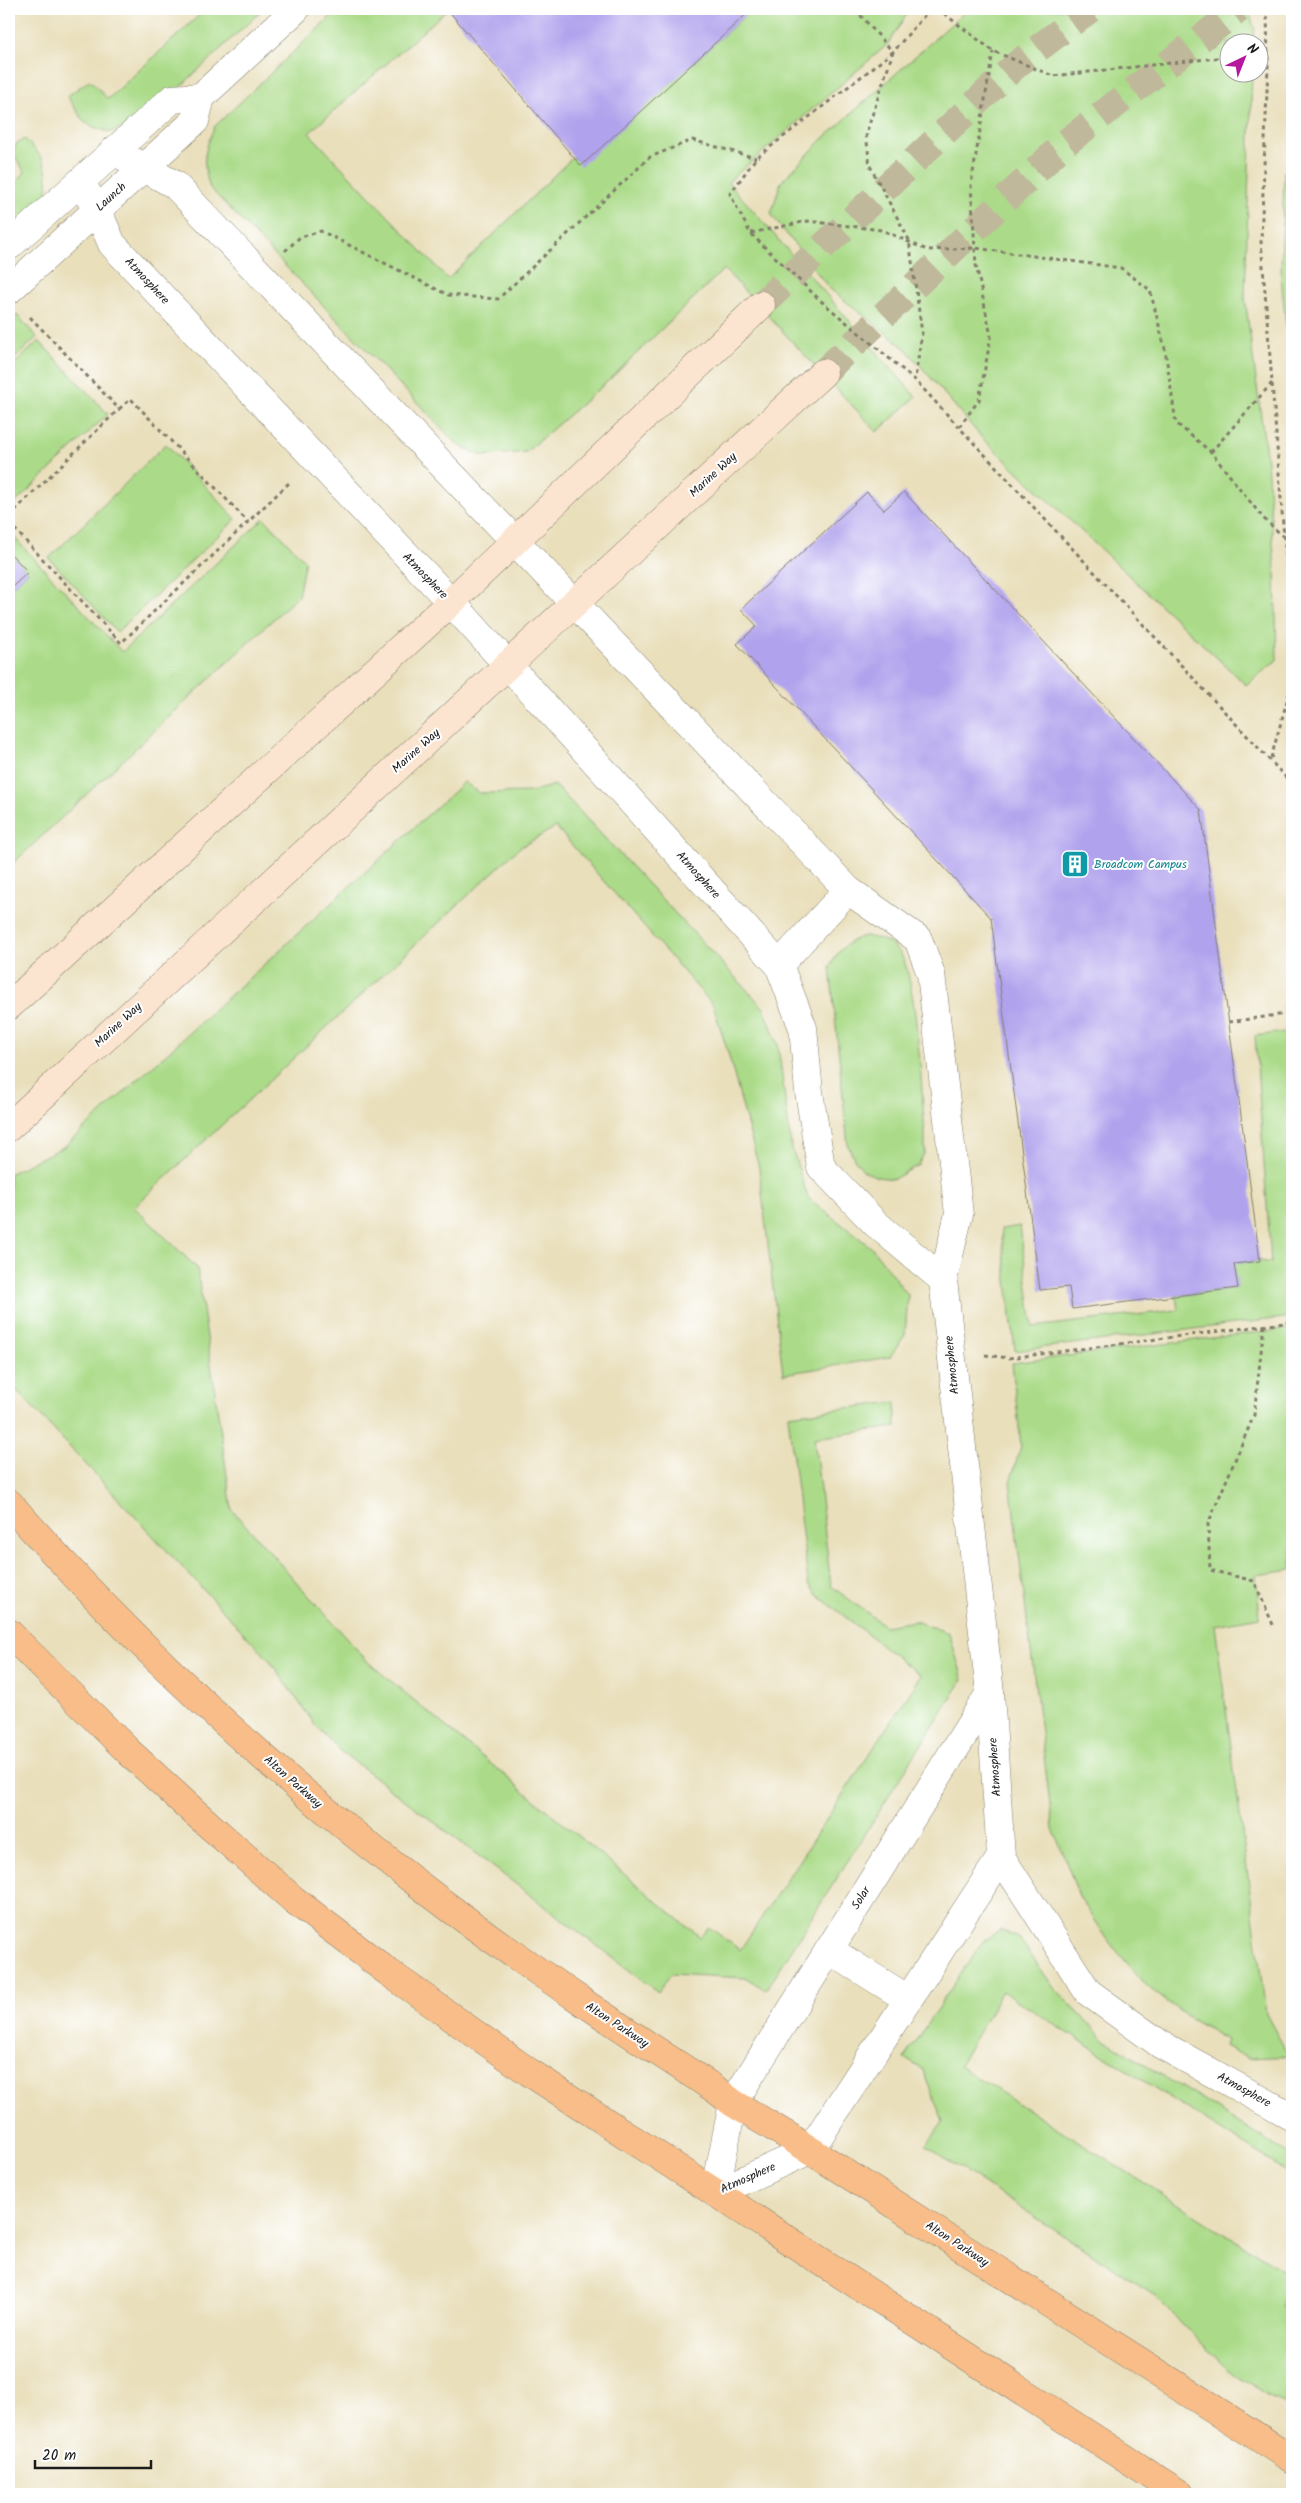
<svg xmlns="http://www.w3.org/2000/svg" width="1301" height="2503" font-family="Kalam,sans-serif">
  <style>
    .green { fill: #abdb89; stroke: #647c52 }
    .building { fill: #b0a2ed }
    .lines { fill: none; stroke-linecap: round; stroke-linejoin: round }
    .secondary-tunnel { stroke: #c0b89b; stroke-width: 28; stroke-dasharray: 28 14; stroke-linecap: butt }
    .minor-casing { stroke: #827e6c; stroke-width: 29 }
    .secondary-casing { stroke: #827e6c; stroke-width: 29 }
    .primary-casing { stroke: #827e6c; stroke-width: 29 }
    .path { stroke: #827e6c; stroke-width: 3; stroke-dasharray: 4 4; stroke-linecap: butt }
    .minor { stroke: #fff; stroke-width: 28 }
    .secondary { stroke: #fce5d0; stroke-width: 28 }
    .primary { stroke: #f8bd89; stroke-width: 28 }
    .labels { text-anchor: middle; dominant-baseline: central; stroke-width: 4; stroke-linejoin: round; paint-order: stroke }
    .street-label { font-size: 12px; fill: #1c1c1c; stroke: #fff }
    .culture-label { font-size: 12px; fill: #0d838f; stroke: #fff; text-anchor: start }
  </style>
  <rect width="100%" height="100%" fill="#fff"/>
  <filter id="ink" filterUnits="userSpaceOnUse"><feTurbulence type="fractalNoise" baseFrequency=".02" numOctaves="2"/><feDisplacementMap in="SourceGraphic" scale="10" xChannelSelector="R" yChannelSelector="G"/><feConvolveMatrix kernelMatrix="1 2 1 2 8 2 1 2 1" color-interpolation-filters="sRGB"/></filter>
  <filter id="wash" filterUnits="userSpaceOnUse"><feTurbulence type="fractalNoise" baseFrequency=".0096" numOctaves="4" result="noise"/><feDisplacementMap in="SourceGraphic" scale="20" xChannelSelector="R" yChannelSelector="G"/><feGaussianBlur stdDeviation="1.12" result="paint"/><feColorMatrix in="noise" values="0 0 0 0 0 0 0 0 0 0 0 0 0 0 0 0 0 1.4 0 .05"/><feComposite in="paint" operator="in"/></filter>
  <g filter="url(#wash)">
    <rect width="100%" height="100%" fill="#e9dfbb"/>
    <g class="green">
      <path d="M 206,9 L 263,9 L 142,123 L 110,132 L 96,128 L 84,122 L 67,96 L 90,80 L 108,99 Z"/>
      <path d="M 339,9 L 448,9 L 309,133 L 448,279 L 573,157 L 581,165 L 752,9 L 910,9 L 888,44 L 728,182 L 916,397 L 877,432 L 724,269 L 607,382 L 526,452 L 483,456 L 458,445 L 210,188 C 201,161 204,151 215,126 Z"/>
      <path d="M 968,9 L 1248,9 L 1255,30 L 1251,42 L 1228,42 L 1228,72 L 1252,73 L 1245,298 L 1267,461 L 1275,570 L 1277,660 L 1246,685 L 983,439 L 907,350 L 829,288 L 771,214 L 781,182 L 822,140 Z"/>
      <path d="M 25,139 C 47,161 48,166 47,197 L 9,241 L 9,191 L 25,172 L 12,152 L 17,143 Z"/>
      <path d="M 1292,170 L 1292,388 L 1281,276 L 1284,171 Z"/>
      <path d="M 17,315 L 37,337 L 9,364 L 9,320 Z"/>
      <path d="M 39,341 L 108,414 L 9,509 L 9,369 Z"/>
      <path d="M 166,444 L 236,519 L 117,632 L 49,558 Z"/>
      <path d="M 264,518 L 305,561 L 298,596 L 9,867 L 9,590 L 28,572 L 9,552 L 9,532 L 122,652 Z"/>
      <path d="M 464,782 L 480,793 L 530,792 L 555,785 L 764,1008 L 778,1045 L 791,1145 L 808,1198 L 872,1248 L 908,1295 L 905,1335 L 890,1357 L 783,1374 L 759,1168 L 729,1056 L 713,1005 L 556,827 L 519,848 L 134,1207 L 197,1268 L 232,1510 L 369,1663 L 700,1937 L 709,1927 L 740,1950 L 921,1676 L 816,1594 L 808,1583 L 788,1415 L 896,1402 L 896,1427 L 814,1438 L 831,1586 L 885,1626 L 915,1621 L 949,1633 L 963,1679 L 766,1990 L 746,1978 L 671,1974 L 658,1992 L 339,1750 L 315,1725 L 270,1661 L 9,1382 L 9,1174 L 65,1146 Z"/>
      <path d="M 863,936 C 878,938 890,940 900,953 C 917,976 922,1099 925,1134 L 925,1152 L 918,1165 L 894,1179 L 877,1177 L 864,1171 L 855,1160 L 848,1146 L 830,967 C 838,950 845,943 863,936 Z"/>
      <path d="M 1292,1031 L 1292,1317 L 1015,1351 L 1001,1229 L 1020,1226 L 1033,1327 L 1178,1310 L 1176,1296 L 1237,1288 L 1234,1264 L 1260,1261 L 1271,1263 L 1255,1036 Z"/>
      <path d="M 1292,1328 L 1292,1570 L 1256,1575 L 1260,1617 L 1215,1625 L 1266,2014 L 1285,2049 L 1292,2056 L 1248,2058 L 1225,2046 L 1227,2040 L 1187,2017 L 1148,1987 L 1110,1943 L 1079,1896 L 1060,1846 L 1053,1829 L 1010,1482 L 1021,1446 L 1012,1363 Z"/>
      <path d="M 1001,1930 L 1019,1938 L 1054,1988 L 1105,2040 L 1292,2156 L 1292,2175 L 1002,1991 L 959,2066 L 1292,2276 L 1281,2307 L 1292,2315 L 1292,2410 L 1228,2370 L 1152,2293 L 926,2146 L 943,2122 L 923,2070 L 904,2058 L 984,1940 Z"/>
    </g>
    <g id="blocks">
      <g class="building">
        <path d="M 447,9 L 752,9 L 581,166 Z"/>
        <path d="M 867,492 L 884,510 L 904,492 L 1201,810 L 1260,1261 L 1234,1264 L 1238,1288 L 1072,1309 L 1069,1287 L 1040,1290 L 991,918 L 737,644 L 757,626 L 741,609 Z"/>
        <path d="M 9,552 L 28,572 L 9,590 Z"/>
      </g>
    </g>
  </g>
  <g filter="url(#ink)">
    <use href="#blocks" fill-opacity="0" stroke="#827e6c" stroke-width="1"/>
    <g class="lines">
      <g class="secondary-tunnel">
        <path d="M 761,305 L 1016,65 L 1090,9"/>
        <path d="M 823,373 L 1064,144 L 1239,9"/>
      </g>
      <g class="minor-casing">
        <g id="minor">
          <path d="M 114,151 L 175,185 L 848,890 L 918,939 L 931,974 L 959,1214 L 943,1280 L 990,1693 L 1001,1857 L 1088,1992 L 1160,2044 L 1292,2117"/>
          <path d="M 80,182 L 97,209 L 112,244 L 451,602 L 779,965 L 803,1028 L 809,1092 L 821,1167 L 875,1223 L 943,1280"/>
          <path d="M 9,246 L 172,99 L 201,97"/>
          <path d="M 9,290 L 195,121 L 201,97 L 296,9"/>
          <path d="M 779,965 L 848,890"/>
          <path d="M 829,1950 L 908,1999"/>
          <path d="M 715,2193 L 733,2103 L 990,1693"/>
          <path d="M 715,2193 L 810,2150 L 1001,1857"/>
        </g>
      </g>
      <g class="secondary-casing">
        <g id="secondary">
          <path d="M 9,1006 L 451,602 L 761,305"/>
          <path d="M 9,1127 L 823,373"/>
        </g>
      </g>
      <g class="primary-casing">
        <g id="primary">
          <path d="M 9,1503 C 141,1653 291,1790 451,1909 C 537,1973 626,2031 715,2089 L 733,2103 L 788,2136 L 1292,2459"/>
          <path d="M 9,1633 L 129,1752 L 192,1810 L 294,1900 L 388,1972 L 529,2072 L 1180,2494"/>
        </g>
      </g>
      <g class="path">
        <path d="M 855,9 L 893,52 L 866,134 L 870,166 L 909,240 L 922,333 L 915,379"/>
        <path d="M 930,9 L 893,52 L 756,158 L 730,194 L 750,233 L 821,301 L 915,380 L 1292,784"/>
        <path d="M 938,9 L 993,51 L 1053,76 L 1216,58 L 1228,60"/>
        <path d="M 1265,9 L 1267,12 L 1268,66 L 1261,241 L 1284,537 L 1292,612"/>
        <path d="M 1258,65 L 1268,66"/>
        <path d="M 751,233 L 808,221 L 882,230 L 927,250 L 975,248 L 1121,268 L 1150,290 L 1165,349 L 1176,423 L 1211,452 L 1263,518 L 1284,537"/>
        <path d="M 285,251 L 300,237 L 321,231 L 448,295 L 498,299 L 650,157 L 692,140 L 756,158"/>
        <path d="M 30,317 L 119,409 L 131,399 L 248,522"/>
        <path d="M 959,427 L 979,400 L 991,336 L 976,265 L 971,185 L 993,51"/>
        <path d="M 1211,452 L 1272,383"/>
        <path d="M 9,516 L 119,409"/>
        <path d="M 9,523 L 121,643 L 290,482"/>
        <path d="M 1271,758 L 1292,683"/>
        <path d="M 1229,1022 L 1292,1013"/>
        <path d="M 1264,1325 L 1254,1415 L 1208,1524 L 1210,1570 L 1254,1581 L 1274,1627"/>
        <path d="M 985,1355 L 1009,1358 L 1292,1322"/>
      </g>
      <use href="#minor" class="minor"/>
      <use href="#secondary" class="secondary"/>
      <use href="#primary" class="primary"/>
    </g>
  </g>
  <defs>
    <g id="building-square" transform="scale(1.4375)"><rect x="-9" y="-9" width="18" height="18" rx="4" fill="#0f9aa8" stroke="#fff"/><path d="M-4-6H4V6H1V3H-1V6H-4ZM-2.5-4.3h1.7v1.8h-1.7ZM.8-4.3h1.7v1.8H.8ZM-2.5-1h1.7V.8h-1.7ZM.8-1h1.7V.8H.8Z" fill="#fff"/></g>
  </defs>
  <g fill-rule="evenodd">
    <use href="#building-square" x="1075" y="864"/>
  </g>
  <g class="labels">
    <g class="street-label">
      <text transform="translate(111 197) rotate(-42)">Launch</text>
      <text transform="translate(147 281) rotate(47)">Atmosphere</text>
      <text transform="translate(713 475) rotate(-43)">Marine Way</text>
      <text transform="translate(425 576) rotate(46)">Atmosphere</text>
      <text transform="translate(416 751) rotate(-42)">Marine Way</text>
      <text transform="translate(698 875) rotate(48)">Atmosphere</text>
      <text transform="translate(118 1025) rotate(-43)">Marine Way</text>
      <text transform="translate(952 1365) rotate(-96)">Atmosphere</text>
      <text transform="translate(995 1767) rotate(-94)">Atmosphere</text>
      <text transform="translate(293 1782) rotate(41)">Alton Parkway</text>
      <text transform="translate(861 1898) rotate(-58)">Solar</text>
      <text transform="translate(617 2025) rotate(33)">Alton Parkway</text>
      <text transform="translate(1244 2090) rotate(29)">Atmosphere</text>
      <text transform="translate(748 2178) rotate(-24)">Atmosphere</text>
      <text transform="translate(957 2244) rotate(33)">Alton Parkway</text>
    </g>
    <g class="culture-label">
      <text x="1094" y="864">Broadcom Campus</text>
    </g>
  </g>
  <rect width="1301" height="2503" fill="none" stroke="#fff" stroke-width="30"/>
  <g transform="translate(1244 58) rotate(43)"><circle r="24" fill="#ffffff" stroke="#a4a4a4"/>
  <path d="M0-4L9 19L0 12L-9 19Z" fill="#b5179e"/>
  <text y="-8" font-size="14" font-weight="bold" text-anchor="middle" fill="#1c1c1c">N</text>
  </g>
  <path d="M35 2460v8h116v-8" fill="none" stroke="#1c1c1c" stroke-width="2.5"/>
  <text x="42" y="2460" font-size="15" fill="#1c1c1c" stroke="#ffffff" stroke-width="4" paint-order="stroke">20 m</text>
</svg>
